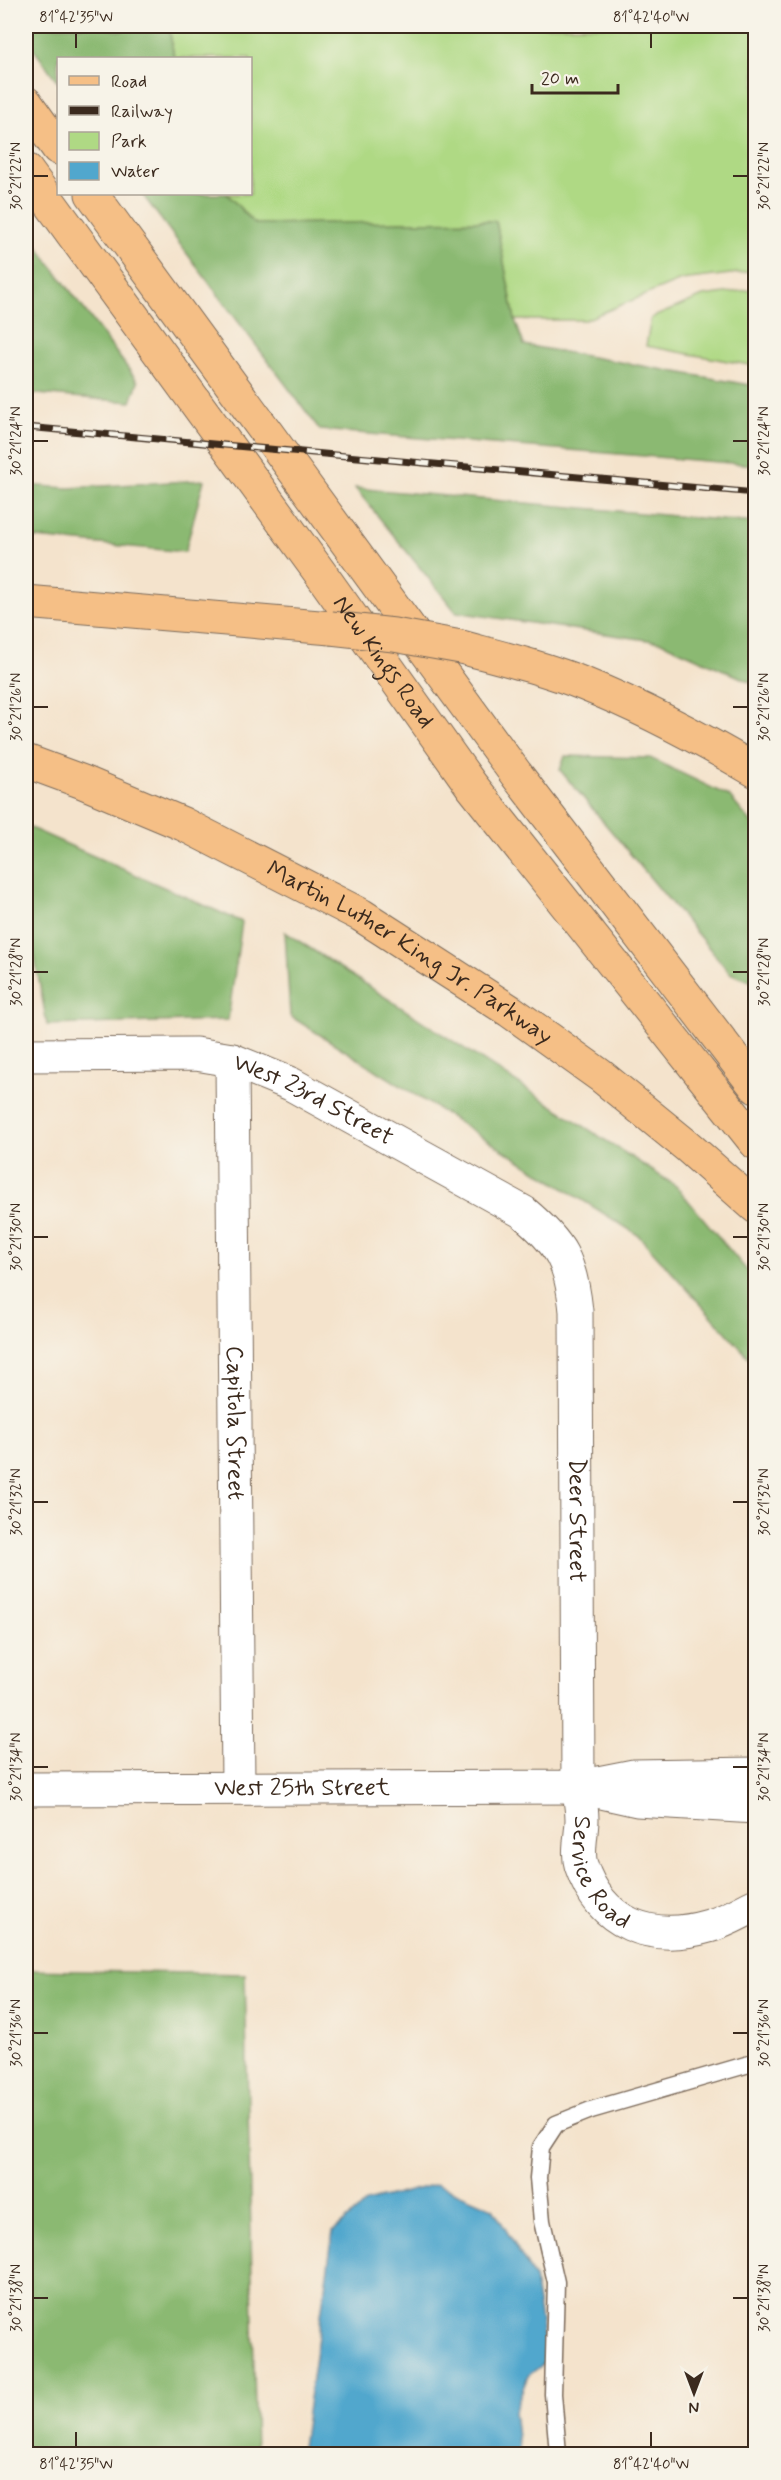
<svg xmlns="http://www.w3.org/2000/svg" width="781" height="2480" font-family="Mynerve,sans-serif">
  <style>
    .green { fill: #afd984; stroke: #758251; stroke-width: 1.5 }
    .forest { fill: #8bb972; stroke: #637248; stroke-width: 1.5 }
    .water { fill: #51a7cd; stroke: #466876; stroke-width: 1.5 }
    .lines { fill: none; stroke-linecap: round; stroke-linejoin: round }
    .service-casing { stroke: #7c6b5b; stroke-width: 19 }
    .minor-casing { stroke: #7c6b5b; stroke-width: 35 }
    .primary-casing { stroke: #7c6b5b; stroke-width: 35 }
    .trunk-casing { stroke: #7c6b5b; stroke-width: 35 }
    .service { stroke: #fff; stroke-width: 16 }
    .minor { stroke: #fff; stroke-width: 33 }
    .primary { stroke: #f5bf86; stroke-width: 33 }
    .trunk { stroke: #f5bf86; stroke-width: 33 }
    .rail-casing { stroke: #3b2a1e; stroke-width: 7 }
    .rail { stroke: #f7f3e8; stroke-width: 4.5; stroke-dasharray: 14; stroke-linecap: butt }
    .trunk-bridge-casing { stroke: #7c6b5b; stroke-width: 35; stroke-linecap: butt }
    .trunk-bridge { stroke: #f5bf86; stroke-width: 33 }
    .ticks { fill: none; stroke: #3b2a1e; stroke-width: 2 }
    .labels { text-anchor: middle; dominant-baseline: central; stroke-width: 4.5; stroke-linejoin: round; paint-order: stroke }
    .street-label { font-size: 24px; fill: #3b2a1e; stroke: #f7f3e8 }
    .neatline { fill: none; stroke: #3b2a1e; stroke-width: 2 }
    .ticks-label { font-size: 15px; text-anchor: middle; fill: #3b2a1e }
  </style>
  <rect width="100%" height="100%" fill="#f7f3e8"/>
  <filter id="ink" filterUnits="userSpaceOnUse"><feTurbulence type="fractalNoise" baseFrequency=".0167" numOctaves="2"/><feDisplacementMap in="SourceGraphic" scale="12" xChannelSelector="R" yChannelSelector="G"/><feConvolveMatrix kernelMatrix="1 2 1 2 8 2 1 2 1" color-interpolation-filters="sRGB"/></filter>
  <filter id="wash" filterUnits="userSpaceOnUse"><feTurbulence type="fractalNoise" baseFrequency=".008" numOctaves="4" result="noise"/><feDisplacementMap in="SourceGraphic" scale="24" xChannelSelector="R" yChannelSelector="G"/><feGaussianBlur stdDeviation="1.35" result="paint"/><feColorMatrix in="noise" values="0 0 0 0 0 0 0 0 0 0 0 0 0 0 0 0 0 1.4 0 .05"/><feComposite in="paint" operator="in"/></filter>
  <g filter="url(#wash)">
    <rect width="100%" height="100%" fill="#f4e3cc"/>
    <g class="green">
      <path d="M 169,26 L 755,26 L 755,271 L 681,280 L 585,320 L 515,320 L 496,221 L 255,224 L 227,194 L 250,194 L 250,58 L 174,58 Z"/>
      <path d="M 755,289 L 755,366 L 646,346 L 651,318 L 703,296 Z"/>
    </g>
    <g class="forest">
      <path d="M 26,26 L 93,26 L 122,31 L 130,26 L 169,26 L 174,58 L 58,58 L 58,82 L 26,39 Z"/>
      <path d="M 142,194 L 227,194 L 255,224 L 496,221 L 515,320 L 524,345 L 755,386 L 755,465 L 320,430 Z"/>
      <path d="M 26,231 L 138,382 L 131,402 L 26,393 Z"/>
      <path d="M 204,480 L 185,552 L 26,537 L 26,485 L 68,488 Z"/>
      <path d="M 355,488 L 755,523 L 755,684 L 661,642 L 456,612 Z"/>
      <path d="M 565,756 L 650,758 L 729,796 L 755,827 L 755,983 L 730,973 L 560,770 Z"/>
      <path d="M 26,826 L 242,922 L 228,1020 L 47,1025 L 26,909 Z"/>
      <path d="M 285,932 L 676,1186 L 755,1280 L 755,1364 L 638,1235 L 290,1016 Z"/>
      <path d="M 26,1970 L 245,1974 L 256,2454 L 26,2454 Z"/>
    </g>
    <path class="water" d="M 437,2184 L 493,2208 L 534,2277 L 547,2361 L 528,2376 L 514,2411 L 519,2454 L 301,2454 L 333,2232 L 367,2202 Z"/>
  </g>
  <g filter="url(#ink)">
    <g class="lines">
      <g class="service-casing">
        <path id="service" d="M 558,2454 L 553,2394 L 556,2282 L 542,2221 L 538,2178 L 541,2147 L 556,2124 L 591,2110 L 756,2062"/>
      </g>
      <g class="minor-casing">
        <g id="minor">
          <path id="s1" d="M 26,1055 L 196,1054 L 232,1060 L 291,1084 L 523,1212 C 561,1244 571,1261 576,1311 L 578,1787 C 580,1798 582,1809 582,1819 C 582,1833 577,1852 581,1865 C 601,1925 651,1943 709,1926 C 725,1922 741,1912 756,1905"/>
          <path id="s2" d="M 232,1060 L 238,1787"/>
          <path id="s3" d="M 26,1789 L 578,1787 L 634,1776 L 756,1774"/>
          <path d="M 592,1790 L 637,1800 L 756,1807"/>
        </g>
      </g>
      <g class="primary-casing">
        <g id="primary">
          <path d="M 26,103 L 58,148"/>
          <path id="s4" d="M 26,170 L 326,581 L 471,785 L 756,1143"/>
          <path d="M 92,194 L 516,774 L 756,1087"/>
        </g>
      </g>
      <g class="trunk-casing">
        <g id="trunk">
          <path d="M 26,602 L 331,628"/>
          <path d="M 461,647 C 502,658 544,668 584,684 C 644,708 700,738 756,771"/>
          <path id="s5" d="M 26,761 L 83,782 L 183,824 L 361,915 L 510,1011 L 601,1076 L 687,1146 L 756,1207"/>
        </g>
      </g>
      <use href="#service" class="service"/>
      <use href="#minor" class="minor"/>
      <use href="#primary" class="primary"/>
      <use href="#trunk" class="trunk"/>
      <g class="rail-casing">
        <path id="rail" d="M 26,427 L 756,493"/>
      </g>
      <use href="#rail" class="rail"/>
      <g class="trunk-bridge-casing">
        <path id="trunk-bridge" d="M 331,628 L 394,635 L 461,647"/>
      </g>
      <use href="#trunk-bridge" class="trunk-bridge"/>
    </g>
  </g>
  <path class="ticks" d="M 76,33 L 76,48M 651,33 L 651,48M 33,176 L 48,176M 733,176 L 748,176M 33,441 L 48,441M 733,441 L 748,441M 33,707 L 48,707M 733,707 L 748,707M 33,972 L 48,972M 733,972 L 748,972M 33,1237 L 48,1237M 733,1237 L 748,1237M 33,1502 L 48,1502M 733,1502 L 748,1502M 33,1767 L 48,1767M 733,1767 L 748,1767M 33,2033 L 48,2033M 733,2033 L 748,2033M 33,2298 L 48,2298M 733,2298 L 748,2298M 76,2432 L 76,2447M 651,2432 L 651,2447"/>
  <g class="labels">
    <g class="street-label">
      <text stroke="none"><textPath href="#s4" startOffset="608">New Kings Road</textPath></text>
      <text stroke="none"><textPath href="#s5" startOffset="430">Martin Luther King Jr. Parkway</textPath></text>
      <text stroke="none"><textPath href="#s1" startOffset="297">West 23rd Street</textPath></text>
      <text stroke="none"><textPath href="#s2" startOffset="363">Capitola Street</textPath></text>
      <text stroke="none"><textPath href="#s1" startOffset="861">Deer Street</textPath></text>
      <text stroke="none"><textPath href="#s3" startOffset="276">West 25th Street</textPath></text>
      <text stroke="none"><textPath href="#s1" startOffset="1220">Service Road</textPath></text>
    </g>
  </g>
  <rect width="781" height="2480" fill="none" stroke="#f7f3e8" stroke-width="66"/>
  <rect x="57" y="57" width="195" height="138" fill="#f7f3e8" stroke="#aca397" stroke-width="1.5"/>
  <rect x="69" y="76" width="30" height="9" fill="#f5bf86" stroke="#aca397" stroke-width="1.5"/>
  <text x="111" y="87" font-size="18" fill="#3b2a1e">Road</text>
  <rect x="69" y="106" width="30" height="9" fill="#3b2a1e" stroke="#aca397" stroke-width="1.5"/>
  <text x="111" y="117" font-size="18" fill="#3b2a1e">Railway</text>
  <rect x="69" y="132" width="30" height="18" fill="#afd984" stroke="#aca397" stroke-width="1.5"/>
  <text x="111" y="147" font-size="18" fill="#3b2a1e">Park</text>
  <rect x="69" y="162" width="30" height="18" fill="#51a7cd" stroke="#aca397" stroke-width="1.5"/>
  <text x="111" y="177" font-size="18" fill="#3b2a1e">Water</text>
  <g transform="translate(694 2393) rotate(180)" stroke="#f7f3e8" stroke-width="4.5" paint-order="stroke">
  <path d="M0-4.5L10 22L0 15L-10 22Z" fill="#3b2a1e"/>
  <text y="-9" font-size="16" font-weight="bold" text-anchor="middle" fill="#3b2a1e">N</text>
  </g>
  <path d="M532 84v9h86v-9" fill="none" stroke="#3b2a1e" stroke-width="3"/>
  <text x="541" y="84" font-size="18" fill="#3b2a1e" stroke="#f7f3e8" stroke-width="4.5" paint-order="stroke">20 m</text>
  <rect x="33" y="33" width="715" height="2414" class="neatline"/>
  <g class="ticks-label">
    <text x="76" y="22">81°42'35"W</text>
    <text x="651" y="22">81°42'40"W</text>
    <text transform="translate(764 176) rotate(-90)" y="5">30°21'22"N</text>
    <text transform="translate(16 176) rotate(-90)" y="5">30°21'22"N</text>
    <text transform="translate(764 441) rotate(-90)" y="5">30°21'24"N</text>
    <text transform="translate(16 441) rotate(-90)" y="5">30°21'24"N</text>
    <text transform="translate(764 707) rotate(-90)" y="5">30°21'26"N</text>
    <text transform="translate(16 707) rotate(-90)" y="5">30°21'26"N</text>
    <text transform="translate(16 972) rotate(-90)" y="5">30°21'28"N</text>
    <text transform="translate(764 972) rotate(-90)" y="5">30°21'28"N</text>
    <text transform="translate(16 1237) rotate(-90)" y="5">30°21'30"N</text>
    <text transform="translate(764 1237) rotate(-90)" y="5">30°21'30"N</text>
    <text transform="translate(16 1502) rotate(-90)" y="5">30°21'32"N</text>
    <text transform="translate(764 1502) rotate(-90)" y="5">30°21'32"N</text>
    <text transform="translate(16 1767) rotate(-90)" y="5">30°21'34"N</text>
    <text transform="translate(764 1767) rotate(-90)" y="5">30°21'34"N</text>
    <text transform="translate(16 2033) rotate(-90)" y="5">30°21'36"N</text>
    <text transform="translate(764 2033) rotate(-90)" y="5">30°21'36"N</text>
    <text transform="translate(16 2298) rotate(-90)" y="5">30°21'38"N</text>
    <text transform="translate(764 2298) rotate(-90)" y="5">30°21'38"N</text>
    <text x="76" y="2469">81°42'35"W</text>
    <text x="651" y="2469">81°42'40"W</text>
  </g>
</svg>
